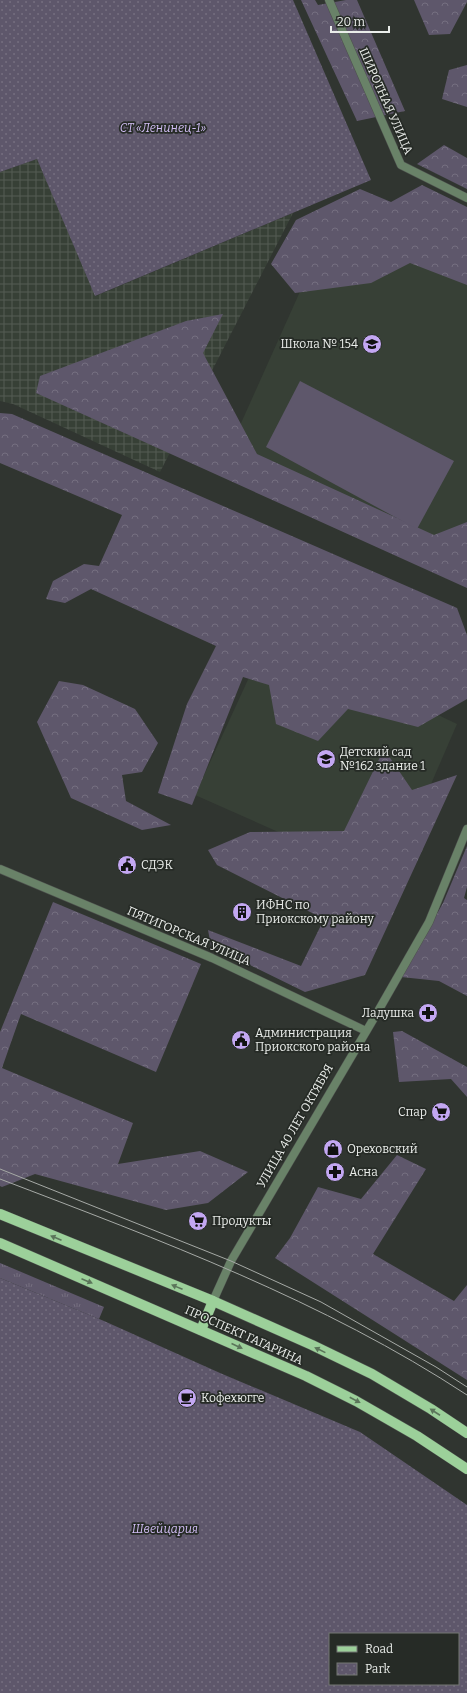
<svg xmlns="http://www.w3.org/2000/svg" width="467" height="1693" font-family="Bitter,serif">
  <style>
    .built { fill: #374036 }
    .industrial { fill: url(#industrial-grid) }
    .grass { fill: url(#grass-tufts) }
    .forest { fill: url(#forest-crowns) }
    .park { fill: url(#park-dots); fill-rule: evenodd }
    .pitch { fill: #5e576b }
    .lines { fill: none; stroke-linecap: round; stroke-linejoin: round }
    .minor-casing { stroke: #4e524e; stroke-width: 9 }
    .tertiary-casing { stroke: #4e524e; stroke-width: 9 }
    .primary-casing { stroke: #4e524e; stroke-width: 11 }
    .minor { stroke: #698268; stroke-width: 8 }
    .tertiary { stroke: #698268; stroke-width: 8 }
    .primary { stroke: #9cd09a; stroke-width: 10 }
    .tram { stroke: #a6aaa6; stroke-width: 1 }
    .oneway { fill: #5b755a }
    .labels { text-anchor: middle; dominant-baseline: central; stroke-width: 3.5; stroke-linejoin: round; paint-order: stroke }
    .street-label { font-size: 12px; fill: #eaedea; stroke: #262b26 }
    .park-label { font-size: 12px; font-style: italic; fill: #d1bdf4; stroke: #262b26 }
    .poi-label { font-size: 12px; fill: #eaedea; stroke: #262b26; text-anchor: start }
  </style>
  <defs>
    <pattern id="industrial-grid" width="8" height="8" patternUnits="userSpaceOnUse"><rect width="8" height="8" fill="#374036"/><path d="M0 4h8M4 0v8" fill="none" stroke="#545c53"/></pattern>
    <pattern id="grass-tufts" width="24" height="20" patternUnits="userSpaceOnUse"><rect width="24" height="20" fill="#5e576b"/><path d="M3 7l-1-3M5 7V3M7 7l1-3M15 17l-1-3M17 17v-4M19 17l1-3" fill="none" stroke="#756f80"/></pattern>
    <pattern id="forest-crowns" width="20" height="18" patternUnits="userSpaceOnUse"><rect width="20" height="18" fill="#5e576b"/><path d="M2 6a3 3 0 1 1 6 0M12 15a3 3 0 1 1 6 0" fill="none" stroke="#756f80"/></pattern>
    <pattern id="park-dots" width="8" height="8" patternUnits="userSpaceOnUse"><rect width="8" height="8" fill="#5e576b"/><path d="M2 2h.1M6 6h.1" fill="none" stroke="#756f80" stroke-width="1.8" stroke-linecap="round"/></pattern>
  </defs>
  <rect width="100%" height="100%" fill="#303530"/>
  <g class="built">
    <path d="M 467,226 L 467,558 L 229,450 L 324,238 Z"/>
    <path d="M 269,634 L 457,724 L 389,881 L 195,795 Z"/>
  </g>
  <path class="industrial" d="M 37,159 L 96,296 L 293,213 L 160,472 L 13,404 L 0,401 L 0,172 Z"/>
  <path class="grass" d="M 0,1263 L 104,1307 L 99,1319 L 0,1278 Z"/>
  <g class="forest">
    <path d="M 301,0 L 315,0 L 318,5 L 346,0 L 357,0 L 405,111 L 357,121 Z"/>
    <path d="M 414,0 L 467,0 L 467,2 L 450,34 L 429,35 Z"/>
    <path d="M 467,65 L 467,107 L 442,99 L 449,70 Z"/>
    <path d="M 444,145 L 467,158 L 467,189 L 417,164 Z"/>
    <path d="M 422,185 L 467,207 L 467,285 L 410,263 L 371,283 L 295,293 L 271,264 L 296,220 L 360,189 L 391,202 Z"/>
    <path d="M 223,314 L 203,353 L 257,454 L 434,535 L 467,522 L 467,588 L 36,393 L 40,376 L 186,321 Z"/>
    <path d="M 0,413 L 12,414 L 457,608 L 467,635 L 467,699 L 418,727 L 348,709 L 318,741 L 276,724 L 269,685 L 243,677 L 192,805 L 158,793 L 187,704 L 216,646 L 91,589 L 65,603 L 46,599 L 53,581 L 84,564 L 99,566 L 122,515 L 0,463 Z"/>
    <path d="M 59,681 L 83,685 L 135,709 L 158,743 L 142,772 L 122,775 L 126,801 L 171,825 L 142,830 L 71,798 L 37,722 Z"/>
    <path d="M 384,749 L 412,790 L 457,775 L 365,975 L 305,992 L 211,946 L 208,930 L 301,966 L 324,919 L 217,865 L 208,850 L 250,832 L 344,831 Z"/>
    <path d="M 467,846 L 467,887 L 464,898 L 467,900 L 467,996 L 439,981 L 401,977 L 443,903 Z"/>
    <path d="M 53,902 L 201,964 L 156,1072 L 21,1014 L 2,1068 L 133,1123 L 118,1164 L 200,1151 L 248,1172 L 208,1203 L 166,1210 L 35,1174 L 2,1187 L 0,1186 L 0,1032 Z"/>
    <path d="M 402,1031 L 467,1067 L 467,1097 L 451,1079 L 399,1082 L 393,1032 Z"/>
    <path d="M 397,1155 L 426,1169 L 373,1254 L 454,1301 L 467,1285 L 467,1380 L 275,1258 L 290,1238 L 318,1187 L 361,1199 Z"/>
  </g>
  <g class="park">
    <path d="M 0,0 L 293,0 L 371,180 L 95,296 L 37,159 L 0,172 Z"/>
    <path d="M 0,1278 L 104,1321 L 220,1373 L 360,1432 L 467,1505 L 467,1693 L 0,1693 ZM 330,1634 L 458,1634 L 458,1684 L 330,1684 Z"/>
  </g>
  <path class="pitch" d="M 300,381 L 454,461 L 417,529 L 266,447 Z"/>
  <g class="lines">
    <g class="minor-casing">
      <g id="minor">
        <path d="M 329,0 L 401,165 L 467,198"/>
        <path d="M 0,869 L 212,958 L 366,1031"/>
      </g>
    </g>
    <g class="tertiary-casing">
      <path id="tertiary" d="M 213,1301 L 231,1261 L 377,1013 L 429,922 L 467,829"/>
    </g>
    <g class="primary-casing">
      <g id="primary">
        <path d="M 0,1214 L 213,1301 L 312,1345 L 372,1374 L 431,1409 L 467,1433"/>
        <path d="M 0,1243 L 306,1376 L 356,1401 L 417,1436 L 467,1469"/>
        <path d="M 201,1330 L 213,1301"/>
      </g>
    </g>
    <use href="#minor" class="minor"/>
    <use href="#tertiary" class="tertiary"/>
    <use href="#primary" class="primary"/>
    <g class="tram">
      <path d="M 0,1169 L 231,1261 L 321,1302 L 436,1367 L 467,1387"/>
      <path d="M 0,1179 C 160,1240 324,1301 467,1395"/>
    </g>
  </g>
  <defs><path id="oneway-solid" d="M-6-.8H1V-3.2L6.5 0L1 3.2V.8H-6Z"/></defs>
  <g class="oneway">
    <use href="#oneway-solid" transform="translate(56 1238) rotate(-157)"/>
    <use href="#oneway-solid" transform="translate(87 1281) rotate(23)"/>
    <use href="#oneway-solid" transform="translate(177 1287) rotate(-158)"/>
    <use href="#oneway-solid" transform="translate(237 1346) rotate(24)"/>
    <use href="#oneway-solid" transform="translate(320 1350) rotate(-154)"/>
    <use href="#oneway-solid" transform="translate(355 1400) rotate(28)"/>
    <use href="#oneway-solid" transform="translate(435 1412) rotate(-147)"/>
  </g>
  <defs>
    <g id="school-disc" transform="scale(1)"><circle r="9.5" fill="#c3a7f2" stroke="#262b26"/><path d="M0-5L7-2L0 1L-7-2ZM-4 1L0 2.5L4 1V4Q0 6-4 4Z" fill="#111"/></g>
    <g id="civic-disc" transform="scale(1)"><circle r="9.5" fill="#c3a7f2" stroke="#262b26"/><path d="M-.6-6.5H3V-4.5H.6V-3L4-1V1h2V6H-6V1h2V-1L-.6-3ZM-1.2 2.5V6h2.4V2.5Z" fill="#111"/></g>
    <g id="building-disc" transform="scale(1)"><circle r="9.5" fill="#c3a7f2" stroke="#262b26"/><path d="M-4-6H4V6H1V3H-1V6H-4ZM-2.5-4.3h1.7v1.8h-1.7ZM.8-4.3h1.7v1.8H.8ZM-2.5-1h1.7V.8h-1.7ZM.8-1h1.7V.8H.8Z" fill="#111"/></g>
    <g id="pharmacy-disc" transform="scale(1)"><circle r="9.5" fill="#c3a7f2" stroke="#262b26"/><path d="M-2-6h4v4h4v4h-4v4h-4v-4h-4v-4h4Z" fill="#111"/></g>
    <g id="supermarket-disc" transform="scale(1)"><circle r="9.5" fill="#c3a7f2" stroke="#262b26"/><path d="M-6-5.5h2.5l.6 2H6L4.5 2H-2.5L-4.4-4H-6ZM-1.5 3.2a1.3 1.3 0 1 0 .1 0ZM3 3.2a1.3 1.3 0 1 0 .1 0Z" fill="#111"/></g>
    <g id="shop-disc" transform="scale(1)"><circle r="9.5" fill="#c3a7f2" stroke="#262b26"/><path d="M-5-2.5h2.3a2.7 3.5 0 0 1 5.4 0H5L5.5 6h-11ZM-1.5-2.5h3a1.5 2.3 0 0 0-3 0Z" fill="#111"/></g>
    <g id="cafe-disc" transform="scale(1)"><circle r="9.5" fill="#c3a7f2" stroke="#262b26"/><path d="M-5.5-4.5H6V0H3Q3 3.5 0 3.5H-2.5Q-5.5 3.5-5.5 0ZM3-3.2v2h1.7v-2ZM-6 4.5H4V6H-6Z" fill="#111"/></g>
  </defs>
  <g fill-rule="evenodd">
    <use href="#school-disc" x="372" y="344"/>
    <use href="#school-disc" x="326" y="759"/>
    <use href="#civic-disc" x="127" y="865"/>
    <use href="#building-disc" x="242" y="912"/>
    <use href="#pharmacy-disc" x="428" y="1013"/>
    <use href="#civic-disc" x="241" y="1040"/>
    <use href="#supermarket-disc" x="441" y="1112"/>
    <use href="#shop-disc" x="333" y="1149"/>
    <use href="#pharmacy-disc" x="335" y="1172"/>
    <use href="#supermarket-disc" x="198" y="1221"/>
    <use href="#cafe-disc" x="187" y="1398"/>
  </g>
  <g class="labels">
    <g class="street-label">
      <text transform="translate(386 101) rotate(66)">ШИРОТНАЯ УЛИЦА</text>
      <text transform="translate(189 936) rotate(23)">ПЯТИГОРСКАЯ УЛИЦА</text>
      <text transform="translate(295 1126) rotate(-60)">УЛИЦА 40 ЛЕТ ОКТЯБРЯ</text>
      <text transform="translate(244 1335) rotate(24)">ПРОСПЕКТ ГАГАРИНА</text>
    </g>
    <g class="park-label">
      <text x="163" y="128">СТ «Ленинец-1»</text>
      <text x="165" y="1529">Швейцария</text>
    </g>
    <g class="poi-label">
      <text x="358" y="344" text-anchor="end">Школа № 154</text>
      <text x="340" y="752">Детский сад<tspan x="340" dy="14">№162 здание 1</tspan></text>
      <text x="141" y="865">СДЭК</text>
      <text x="256" y="905">ИФНС по<tspan x="256" dy="14">Приокскому району</tspan></text>
      <text x="414" y="1013" text-anchor="end">Ладушка</text>
      <text x="255" y="1033">Администрация<tspan x="255" dy="14">Приокского района</tspan></text>
      <text x="427" y="1112" text-anchor="end">Спар</text>
      <text x="347" y="1149">Ореховский</text>
      <text x="349" y="1172">Асна</text>
      <text x="212" y="1221">Продукты</text>
      <text x="201" y="1398">Кофехюгге</text>
    </g>
  </g>
  <rect x="329" y="1633" width="130" height="52" fill="#262b26" stroke="#747974"/>
  <rect x="337" y="1646" width="20" height="6" fill="#9cd09a" stroke="#747974"/>
  <text x="365" y="1653" font-size="12" fill="#eaedea">Road</text>
  <rect x="337" y="1663" width="20" height="12" fill="url(#park-dots)" stroke="#747974"/>
  <text x="365" y="1673" font-size="12" fill="#eaedea">Park</text>
  <path d="M331 26v6h58v-6" fill="none" stroke="#eaedea" stroke-width="2"/>
  <text x="337" y="26" font-size="12" fill="#eaedea" stroke="#262b26" stroke-width="3" paint-order="stroke">20 m</text>
</svg>
